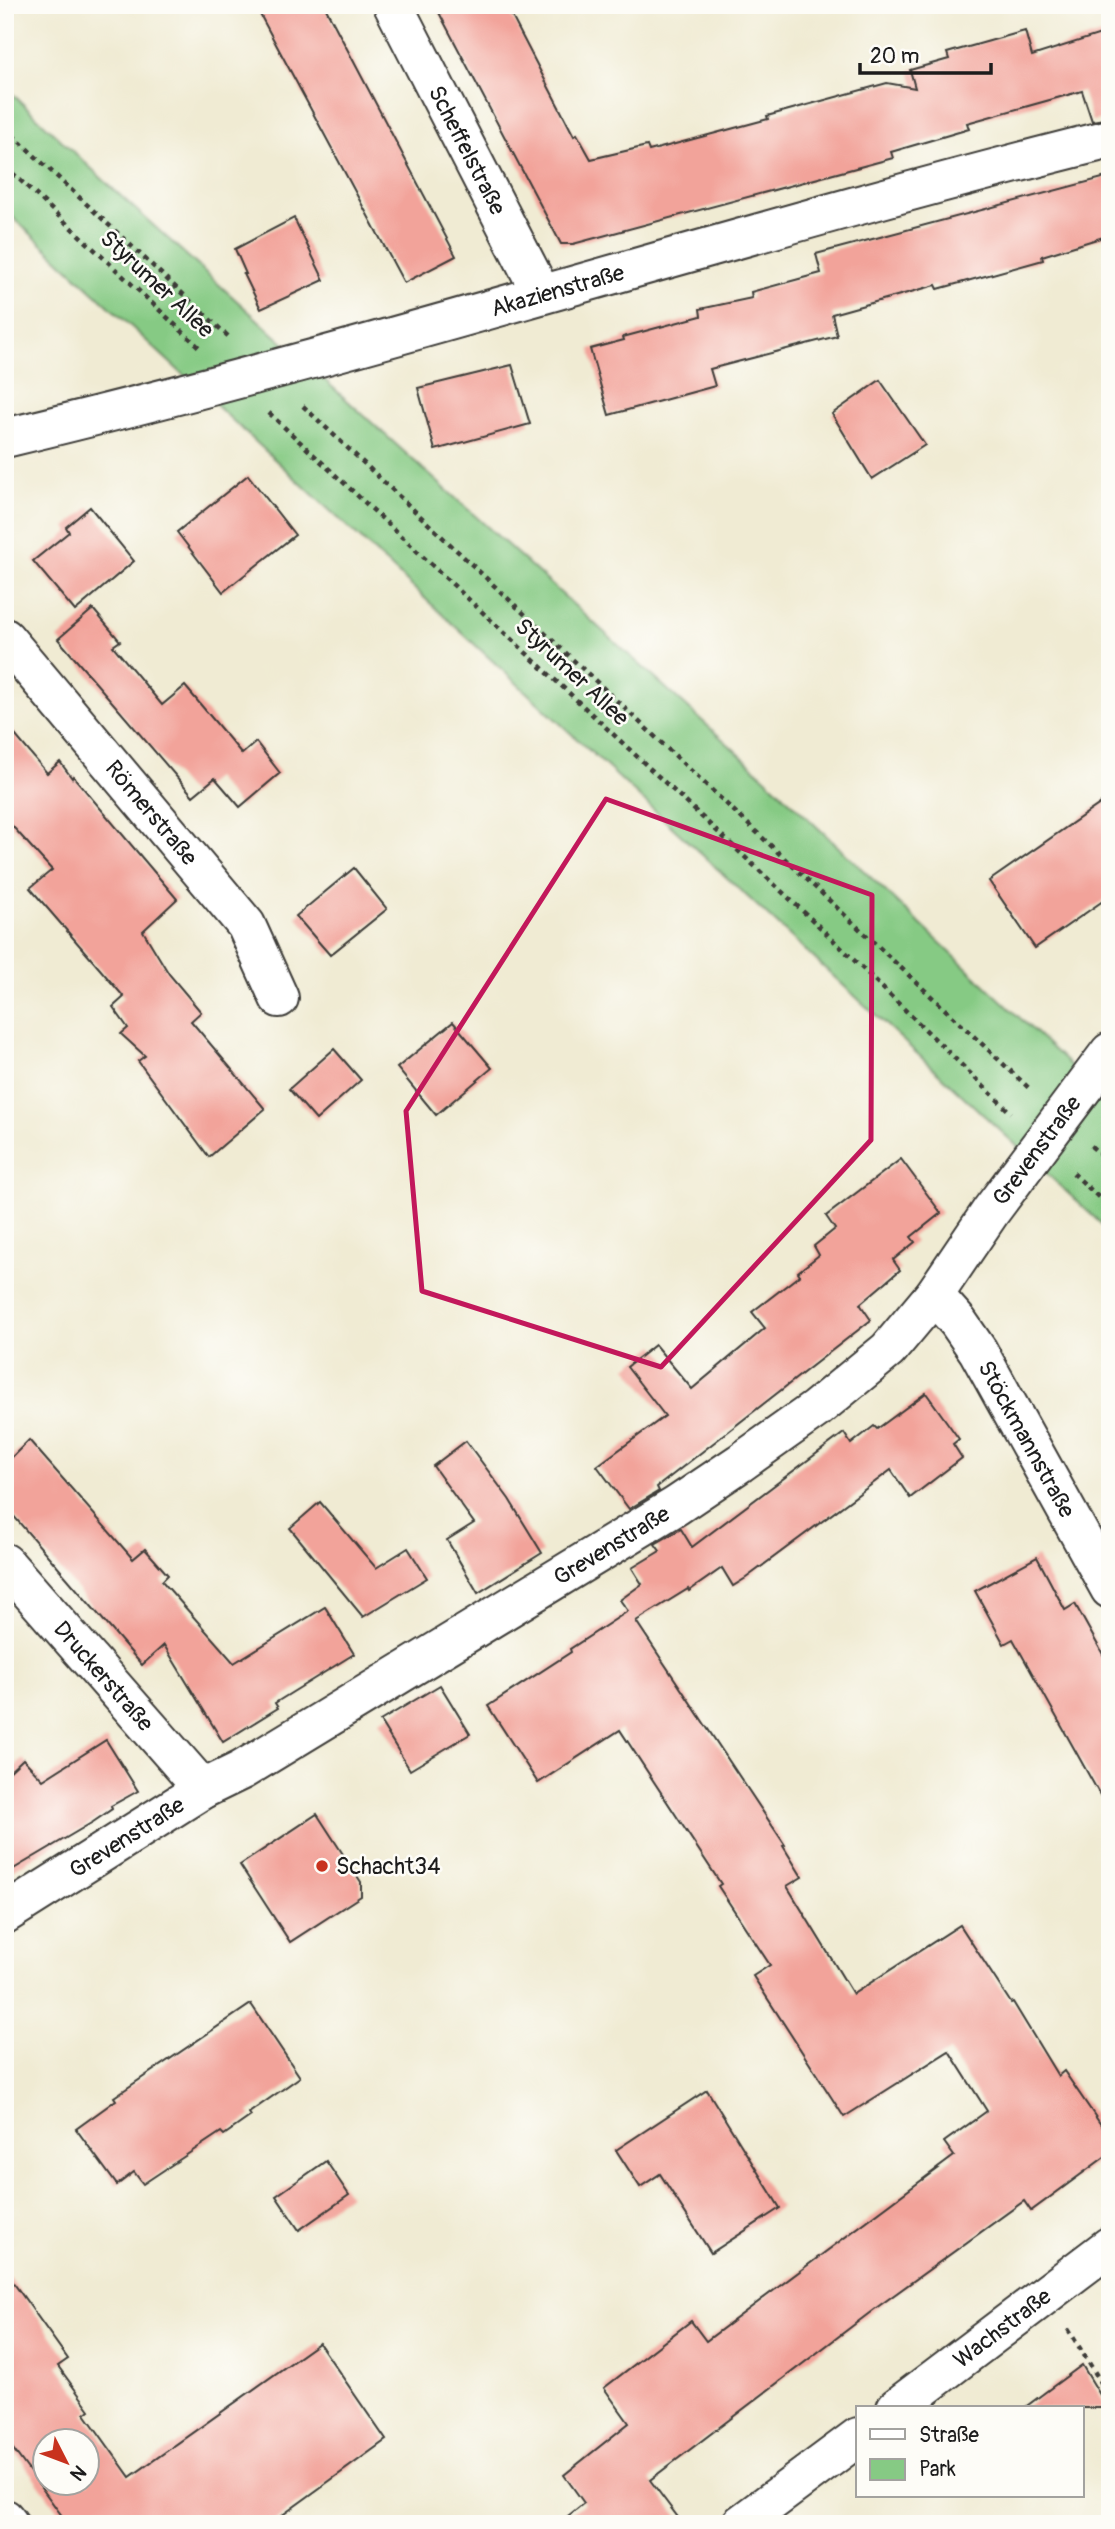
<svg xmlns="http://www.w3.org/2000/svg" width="1115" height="2529" font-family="Pangolin,sans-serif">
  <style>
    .green { fill: #86ca84; stroke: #517350; stroke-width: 2 }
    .building { fill: #f2a39a; fill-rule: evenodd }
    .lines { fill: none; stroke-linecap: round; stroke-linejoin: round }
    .street-casing { stroke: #3c3b37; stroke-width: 42 }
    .secondary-casing { stroke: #3c3b37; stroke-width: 42 }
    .path { stroke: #3c3b37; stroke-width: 4.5; stroke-dasharray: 5 5; stroke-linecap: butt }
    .street { stroke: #fff; stroke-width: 38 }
    .secondary { stroke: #fff; stroke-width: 38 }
    .marked { fill: none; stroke: #c2185b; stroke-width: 5; stroke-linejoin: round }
    .poi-dot { fill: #c8321e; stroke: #fdfcf7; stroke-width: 2.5 }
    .labels { text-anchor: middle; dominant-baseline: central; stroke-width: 5; stroke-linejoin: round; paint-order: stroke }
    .street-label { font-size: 23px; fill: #1c1c1c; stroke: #fdfcf7 }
    .poi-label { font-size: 23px; fill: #1c1c1c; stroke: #fdfcf7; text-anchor: start }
  </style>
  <rect width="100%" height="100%" fill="#fdfcf7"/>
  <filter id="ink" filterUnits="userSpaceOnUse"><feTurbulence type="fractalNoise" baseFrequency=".0143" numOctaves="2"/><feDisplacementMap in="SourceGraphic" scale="14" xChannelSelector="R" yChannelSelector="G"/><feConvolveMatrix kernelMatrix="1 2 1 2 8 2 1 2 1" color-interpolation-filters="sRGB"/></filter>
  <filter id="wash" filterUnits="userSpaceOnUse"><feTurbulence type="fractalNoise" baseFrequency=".00686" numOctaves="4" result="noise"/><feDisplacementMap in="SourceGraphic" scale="28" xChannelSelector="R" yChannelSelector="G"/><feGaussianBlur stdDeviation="1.57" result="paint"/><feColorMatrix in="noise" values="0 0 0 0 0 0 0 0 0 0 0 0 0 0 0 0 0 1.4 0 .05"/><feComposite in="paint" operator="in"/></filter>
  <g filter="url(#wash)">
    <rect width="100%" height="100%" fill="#f0ebd3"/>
    <path class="green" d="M 5,87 L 112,188 L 760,773 L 1110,1103 L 1110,1232 L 5,210 Z"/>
    <g id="blocks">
      <g class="building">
        <path d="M 255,5 L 324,5 L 456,256 L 404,283 Z"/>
        <path d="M 435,5 L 506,5 L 574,136 L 577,134 L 591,159 L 647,146 L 649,151 L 768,119 L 767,116 L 887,83 L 915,88 L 910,70 L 949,59 L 947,53 L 1025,31 L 1032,56 L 1110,31 L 1110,118 L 1092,121 L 1082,91 L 967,123 L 969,129 L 891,152 L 893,158 L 573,244 L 561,244 Z"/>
        <path d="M 1110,176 L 1110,235 L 1042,256 L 1043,260 L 938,289 L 936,285 L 832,314 L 837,336 L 710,369 L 715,386 L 609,415 L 590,349 L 624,340 L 623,337 L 701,316 L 700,309 L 752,298 L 751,292 L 821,273 L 816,254 Z"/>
        <path d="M 294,218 L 324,280 L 261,309 L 244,274 L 246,274 L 235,249 Z"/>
        <path d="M 512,365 L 530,424 L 435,450 L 418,388 Z"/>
        <path d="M 880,380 L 925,445 L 872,479 L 832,414 Z"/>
        <path d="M 248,475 L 295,535 L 223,592 L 177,532 Z"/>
        <path d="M 90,507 L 134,561 L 75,611 L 33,561 L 69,532 L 66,527 Z"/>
        <path d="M 93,609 L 120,641 L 113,646 L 162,705 L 185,686 L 242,754 L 256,742 L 280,773 L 240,807 L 215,778 L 193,796 L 58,639 Z"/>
        <path d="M 5,723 L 47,773 L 60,762 L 72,778 L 73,776 L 177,899 L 143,931 L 169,974 L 201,1012 L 191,1021 L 265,1109 L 209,1157 L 138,1061 L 145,1056 L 121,1034 L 128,1028 L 113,1007 L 124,997 L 30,888 L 52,870 L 5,818 Z"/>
        <path d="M 1110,797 L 1110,896 L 1035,948 L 989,881 Z"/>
        <path d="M 354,868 L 387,909 L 330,955 L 296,916 Z"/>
        <path d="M 453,1022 L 492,1068 L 436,1115 L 397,1068 Z"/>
        <path d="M 334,1049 L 361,1080 L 316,1120 L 289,1089 Z"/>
        <path d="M 901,1159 L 941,1213 L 911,1237 L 915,1242 L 893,1260 L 900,1270 L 860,1304 L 871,1320 L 657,1487 L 659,1491 L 629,1509 L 597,1466 L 665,1416 L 627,1367 L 655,1345 L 692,1389 L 765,1328 L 752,1312 L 800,1275 L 798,1272 L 819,1255 L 814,1246 L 835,1229 L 826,1216 Z"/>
        <path d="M 926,1393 L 959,1439 L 953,1444 L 962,1458 L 910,1498 L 891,1470 L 746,1578 L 733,1586 L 722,1568 L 689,1591 L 688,1589 L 636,1621 L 785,1845 L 783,1846 L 802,1877 L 787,1886 L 853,1994 L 960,1925 L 1011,2003 L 1013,2002 L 1058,2076 L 1064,2071 L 1110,2138 L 1110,2153 L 1031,2211 L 1024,2201 L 876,2308 L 650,2480 L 683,2524 L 558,2524 L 584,2503 L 564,2475 L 629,2423 L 604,2388 L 691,2321 L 706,2341 L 954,2156 L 944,2142 L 987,2111 L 949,2051 L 844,2117 L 753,1976 L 770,1965 L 718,1886 L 721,1884 L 620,1730 L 538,1783 L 488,1706 L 571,1652 L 570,1649 L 628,1611 L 620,1600 L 642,1584 L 632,1568 L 660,1551 L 655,1544 L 681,1529 L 692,1547 L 844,1433 L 851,1444 L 874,1426 L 877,1429 Z"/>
        <path d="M 29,1440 L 133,1559 L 145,1549 L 168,1575 L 162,1581 L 234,1663 L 325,1607 L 354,1654 L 275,1703 L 278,1708 L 223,1742 L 164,1645 L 142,1665 L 5,1506 L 5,1464 Z"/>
        <path d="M 466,1441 L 509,1499 L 542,1553 L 478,1593 L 447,1540 L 474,1523 L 433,1466 Z"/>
        <path d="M 320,1502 L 376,1568 L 408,1548 L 427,1578 L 363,1617 L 290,1528 Z"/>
        <path d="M 1037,1557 L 1065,1610 L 1075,1604 L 1110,1667 L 1110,1813 L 1013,1639 L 1004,1644 L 975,1591 Z"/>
        <path d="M 440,1685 L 470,1734 L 410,1770 L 380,1721 Z"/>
        <path d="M 106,1740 L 138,1791 L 111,1806 L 112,1809 L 93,1822 L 5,1874 L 5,1776 L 23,1759 L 43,1780 Z"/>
        <path d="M 317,1814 L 361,1882 L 361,1896 L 290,1942 L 240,1865 Z"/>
        <path d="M 251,2004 L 300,2077 L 249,2113 L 251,2116 L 224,2135 L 221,2132 L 143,2184 L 134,2172 L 117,2185 L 76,2129 L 116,2100 L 114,2097 Z"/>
        <path d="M 707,2090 L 780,2208 L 711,2253 L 660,2174 L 640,2187 L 616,2150 Z"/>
        <path d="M 326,2161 L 349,2195 L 299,2230 L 276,2196 Z"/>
        <path d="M 5,2271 L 68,2359 L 58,2366 L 90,2410 L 85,2414 L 130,2477 L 319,2343 L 386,2440 L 270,2524 L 68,2524 L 5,2438 ZM 46,2441 L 88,2441 L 88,2483 L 46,2483 Z"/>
        <path d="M 1082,2365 L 1108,2408 L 1024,2408 Z"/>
      </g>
    </g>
  </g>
  <g filter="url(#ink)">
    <use href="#blocks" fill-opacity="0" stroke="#3c3b37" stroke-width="2"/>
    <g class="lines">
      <g class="street-casing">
        <g id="street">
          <path id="s1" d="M 393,5 L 541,293"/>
          <path id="s2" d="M 5,438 C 377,350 740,231 1110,139"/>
          <path id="s3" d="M 5,638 L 246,925 L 279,998"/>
          <path id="s4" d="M 934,1295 L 958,1322 L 978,1351 L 1110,1589"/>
          <path id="s5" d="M 5,1563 L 203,1789"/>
          <path id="s6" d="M 5,1914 L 203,1789 L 242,1770 L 676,1506 L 740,1463 L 816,1409 L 888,1350 L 934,1295 L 991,1211 L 1110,1052"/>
          <path id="s7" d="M 896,2408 L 1110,2246"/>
          <path d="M 741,2524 L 858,2437"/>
        </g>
      </g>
      <g class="secondary-casing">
        <path id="secondary" d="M 5,2519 L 9,2524"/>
      </g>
      <g class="path">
        <path d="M 5,128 L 230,338"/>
        <path d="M 5,166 L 199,347"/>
        <path d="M 303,406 L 1031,1090"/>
        <path d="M 269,413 L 823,930 L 1011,1113"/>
        <path d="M 1091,1146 L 1110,1163"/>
        <path d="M 1073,1173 L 1110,1208"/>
        <path d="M 1068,2329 L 1110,2397"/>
      </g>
      <use href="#street" class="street"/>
      <use href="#secondary" class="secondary"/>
    </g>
  </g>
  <path class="marked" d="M 606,799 L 872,895 L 871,1140 L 661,1367 L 422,1291 L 406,1111 Z"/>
  <circle class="poi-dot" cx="322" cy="1866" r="7"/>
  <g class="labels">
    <g class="street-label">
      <text stroke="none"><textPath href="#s1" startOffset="163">Scheffelstraße</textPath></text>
      <text transform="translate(157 284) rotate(43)">Styrumer Allee</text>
      <text stroke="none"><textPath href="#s2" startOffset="572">Akazienstraße</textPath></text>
      <text transform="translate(572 672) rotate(43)">Styrumer Allee</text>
      <text stroke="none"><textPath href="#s3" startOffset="228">Römerstraße</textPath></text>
      <text stroke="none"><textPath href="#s6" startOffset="1298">Grevenstraße</textPath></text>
      <text stroke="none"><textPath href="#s4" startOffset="172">Stöckmannstraße</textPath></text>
      <text stroke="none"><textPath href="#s6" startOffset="710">Grevenstraße</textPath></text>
      <text stroke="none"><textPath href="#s5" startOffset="150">Druckerstraße</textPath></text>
      <text stroke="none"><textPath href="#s6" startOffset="144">Grevenstraße</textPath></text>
      <text stroke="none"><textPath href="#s7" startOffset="133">Wachstraße</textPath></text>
    </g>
    <g class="poi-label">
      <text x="336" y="1866">Schacht34</text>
    </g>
  </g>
  <rect width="1115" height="2529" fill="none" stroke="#fdfcf7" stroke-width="28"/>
  <rect x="856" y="2406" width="228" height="91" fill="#fdfcf7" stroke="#a3a29f" stroke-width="2"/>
  <rect x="870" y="2429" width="35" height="10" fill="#ffffff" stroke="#a3a29f" stroke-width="2"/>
  <text x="919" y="2442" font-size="21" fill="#1c1c1c">Straße</text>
  <rect x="870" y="2459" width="35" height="21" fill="#86ca84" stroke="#a3a29f" stroke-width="2"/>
  <text x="919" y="2476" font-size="21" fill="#1c1c1c">Park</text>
  <g transform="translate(66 2462) rotate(132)"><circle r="33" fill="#fdfcf7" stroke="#a3a29f" stroke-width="2"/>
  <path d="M0-5L12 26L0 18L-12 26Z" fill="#c8321e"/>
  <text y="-10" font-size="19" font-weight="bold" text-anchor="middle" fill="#1c1c1c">N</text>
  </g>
  <path d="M860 63v10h131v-10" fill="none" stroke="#1c1c1c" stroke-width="3.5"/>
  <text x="870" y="63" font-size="21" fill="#1c1c1c" stroke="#fdfcf7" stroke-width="5" paint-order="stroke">20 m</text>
</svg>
